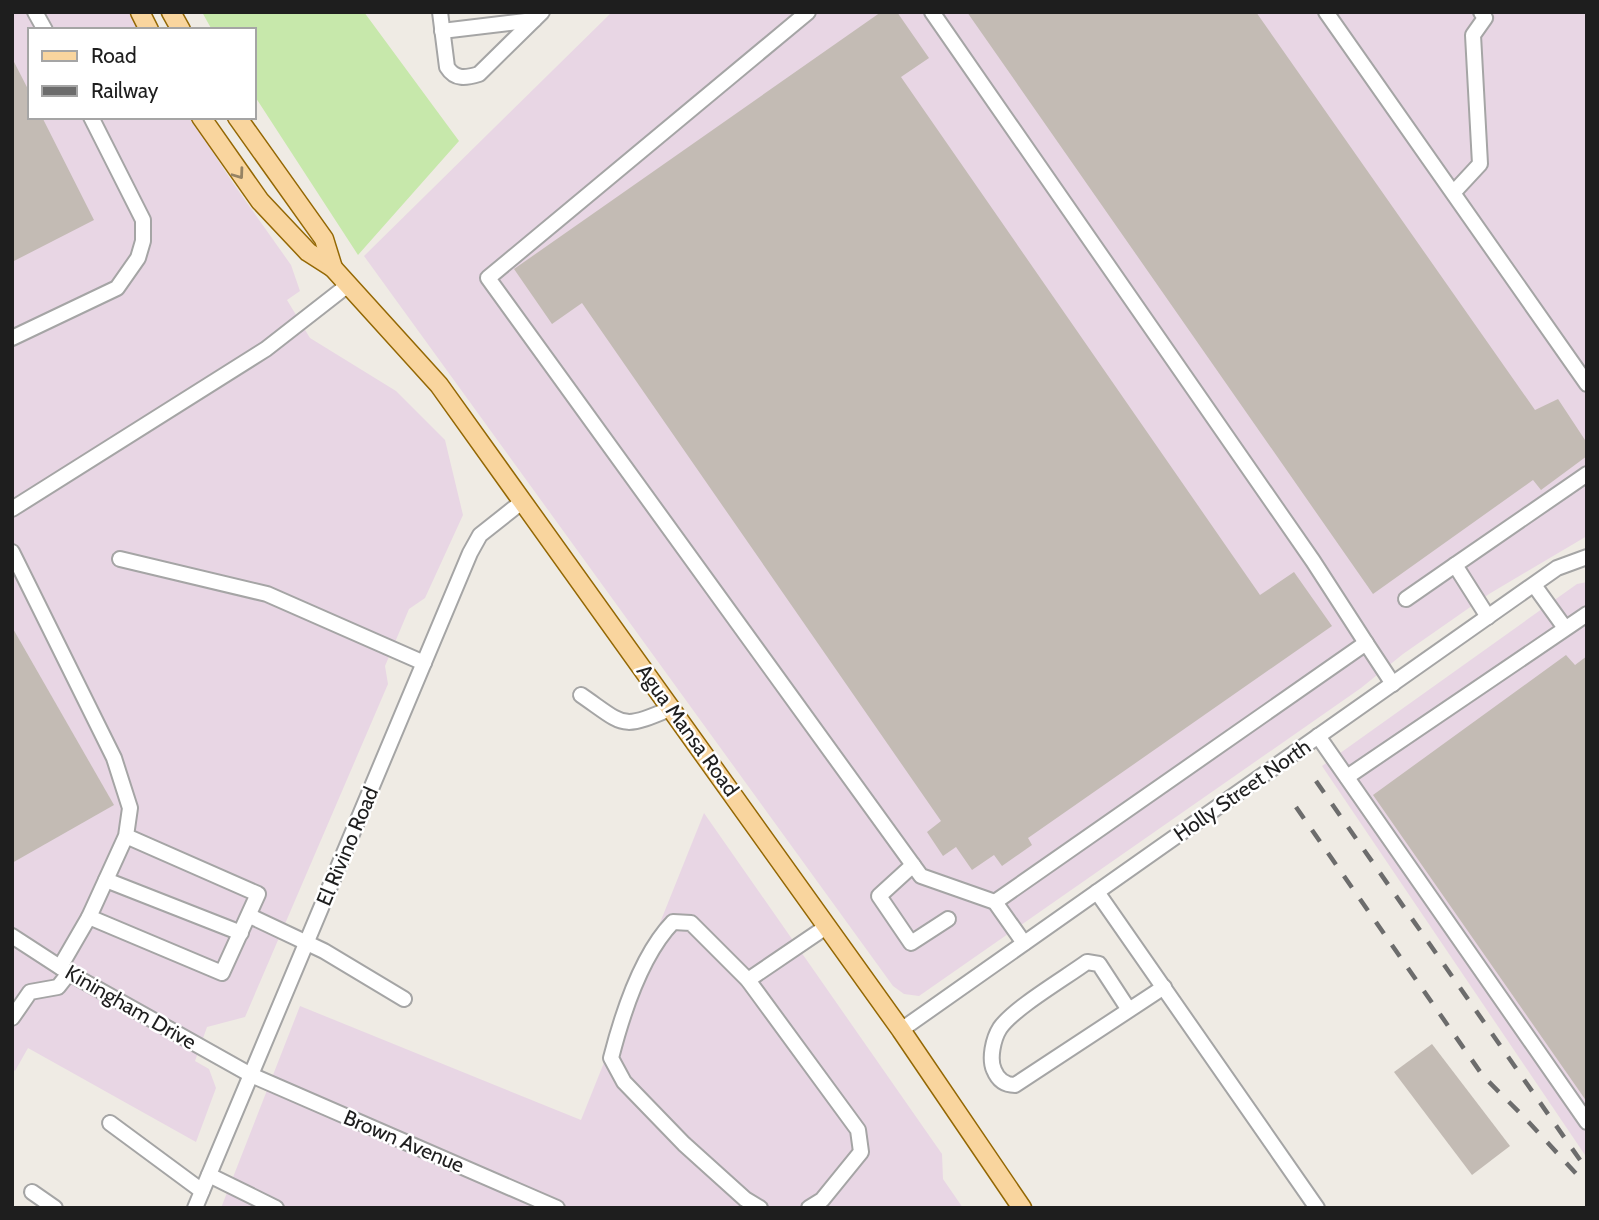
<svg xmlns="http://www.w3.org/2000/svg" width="1599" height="1220" font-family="Cabin,sans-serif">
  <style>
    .industrial { fill: #e8d6e4 }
    .grass { fill: #c7e8ab }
    .building { fill: #c3bbb4 }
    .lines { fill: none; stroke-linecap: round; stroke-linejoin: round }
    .minor-casing { stroke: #a5a5a5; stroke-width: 18 }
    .major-casing { stroke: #946804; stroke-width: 21 }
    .minor { stroke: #fff; stroke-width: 14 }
    .major { stroke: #f9d59e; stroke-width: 18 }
    .rail { stroke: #6c6c6c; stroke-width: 4.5; stroke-dasharray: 14 14; stroke-linecap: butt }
    .oneway { stroke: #968364 }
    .labels { text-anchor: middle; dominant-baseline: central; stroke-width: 5; stroke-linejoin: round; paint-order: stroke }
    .street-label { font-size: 21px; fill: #1e1e1e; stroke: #fff }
  </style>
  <rect width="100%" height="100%" fill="#efebe4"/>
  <g class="industrial">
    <path d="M 12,12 L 129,12 L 138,30 L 30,30 L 30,117 L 190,117 L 233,183 L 291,265 L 300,291 L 287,300 L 310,338 L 396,391 L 445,440 L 463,515 L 425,598 L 409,609 L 385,666 L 388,684 L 245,1017 L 207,1027 L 195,1061 L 209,1069 L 216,1088 L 196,1142 L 28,1048 L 15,1071 L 12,1069 Z"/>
    <path d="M 612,12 L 1587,12 L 1587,536 L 1489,594 L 1403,654 L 1361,688 L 919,996 L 904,994 L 893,986 L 364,256 Z"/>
    <path d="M 1587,582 L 1587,1158 L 1322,766 L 1577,584 Z"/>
    <path d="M 704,813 L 942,1154 L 943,1179 L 963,1208 L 221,1208 L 300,1006 L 581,1120 Z"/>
  </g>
  <path class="grass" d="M 202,12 L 364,12 L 459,141 L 358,255 L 254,95 L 254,30 L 212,30 Z"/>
  <g class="building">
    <path d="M 881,12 L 897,12 L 929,58 L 901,77 L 1260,595 L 1294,572 L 1332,626 L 1028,838 L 1032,845 L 1002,866 L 994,855 L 972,870 L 956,847 L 943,856 L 927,832 L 941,821 L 582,303 L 552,324 L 514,269 Z"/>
    <path d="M 967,12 L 1256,12 L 1535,410 L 1558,399 L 1587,443 L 1587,456 L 1541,490 L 1533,480 L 1373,594 Z"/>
    <path d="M 12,58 L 30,93 L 30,117 L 42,117 L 94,220 L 12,262 Z"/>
    <path d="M 12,627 L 114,805 L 12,863 Z"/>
    <path d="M 1566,655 L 1575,665 L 1587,656 L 1587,1102 L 1373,795 Z"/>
    <path d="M 1432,1044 L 1510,1146 L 1472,1175 L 1394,1072 Z"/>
  </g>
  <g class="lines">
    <g class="minor-casing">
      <g id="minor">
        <path d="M 35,12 L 45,30"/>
        <path d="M 440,12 L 447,67 C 455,80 466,78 479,74 L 542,12"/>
        <path d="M 808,12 L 488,278 L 913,865 L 921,876 L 995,902 L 1024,943"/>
        <path d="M 932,12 L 1313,561 L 1366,643"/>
        <path d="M 1326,12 L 1587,384"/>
        <path d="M 442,31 L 534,20"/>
        <path d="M 1454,192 L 1480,164 L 1473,35 L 1485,18 L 1481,12"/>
        <path d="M 12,338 L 117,288 L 138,258 L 143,241 L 143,220 L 91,117"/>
        <path d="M 12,509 L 266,349 L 348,285"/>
        <path d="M 12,552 L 114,758 L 130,808 L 126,836 L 89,917 L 222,973 L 258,894 L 126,836"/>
        <path d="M 120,559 L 267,594 L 424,663"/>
        <path d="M 1534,585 L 1565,628"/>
        <path d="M 1406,599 L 1455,565"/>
        <path d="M 1488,617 L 1455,565 L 1587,474"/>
        <path d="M 581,695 C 626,726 620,730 672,708"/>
        <path d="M 1318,736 L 1587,1122"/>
        <path d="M 1347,777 L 1587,614"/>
        <path d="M 913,865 L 879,896 L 911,943 L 948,919"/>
        <path d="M 106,880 L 241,933"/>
        <path d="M 1097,892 L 1317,1208"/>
        <path d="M 995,902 L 1366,643 L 1393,684"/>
        <path d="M 250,916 L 324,951 L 404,999"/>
        <path d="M 12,936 L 69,973 L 251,1075 L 557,1208"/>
        <path d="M 60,967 L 89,917"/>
        <path d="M 748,980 L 826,927"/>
        <path d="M 1129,1010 L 1099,964 L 1087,962 C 1065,978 1014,1008 1000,1028 C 993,1039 989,1059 994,1070 C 998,1080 1005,1085 1015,1085 L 1164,987"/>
        <path d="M 12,1018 L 30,992 L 58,987 L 69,973"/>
        <path d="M 901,1030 L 1557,568 L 1587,557"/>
        <path d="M 110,1123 L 202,1191"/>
        <path d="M 209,1175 L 276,1208"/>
        <path d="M 32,1192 L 55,1208"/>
        <path d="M 195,1208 L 470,553 L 480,535 L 523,501"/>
        <path d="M 760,1208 L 745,1199 L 684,1144 L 624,1082 L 611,1058 C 622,1015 642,954 673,922 L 691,923 L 748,980 L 858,1130 L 861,1152 L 822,1200 L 809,1208"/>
      </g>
    </g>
    <g class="major-casing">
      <g id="major">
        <path d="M 140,12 L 149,30"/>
        <path d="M 171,12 L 181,30"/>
        <path d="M 201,117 L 260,201 L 308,252 L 333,268 L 439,385 L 901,1030 L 1022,1208"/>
        <path d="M 237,117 L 324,239 L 333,268"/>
      </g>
    </g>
    <use href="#minor" class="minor"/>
    <use href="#major" class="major"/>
    <g class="rail">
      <path d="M 1316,781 L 1587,1170"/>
      <path d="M 1296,807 L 1483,1076 L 1524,1117 L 1582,1180"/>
    </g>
  </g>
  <defs><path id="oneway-chevron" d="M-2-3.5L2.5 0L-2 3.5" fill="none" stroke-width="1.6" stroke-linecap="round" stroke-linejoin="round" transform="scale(1.75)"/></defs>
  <use class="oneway" href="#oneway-chevron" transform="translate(239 174) rotate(54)"/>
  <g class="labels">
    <g class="street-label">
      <text transform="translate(688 730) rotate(54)">Agua Mansa Road</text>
      <text transform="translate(1242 790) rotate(-35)">Holly Street North</text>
      <text transform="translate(347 846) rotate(-67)">El Rivino Road</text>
      <text transform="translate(131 1007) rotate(30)">Kiningham Drive</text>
      <text transform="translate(404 1141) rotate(23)">Brown Avenue</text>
    </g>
  </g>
  <rect width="1599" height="1220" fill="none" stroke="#1e1e1e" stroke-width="28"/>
  <rect x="28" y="28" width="228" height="91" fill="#ffffff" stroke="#a5a5a5" stroke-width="2"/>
  <rect x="42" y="51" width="35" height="10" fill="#f9d59e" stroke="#a5a5a5" stroke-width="2"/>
  <text x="91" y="63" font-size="21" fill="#1e1e1e">Road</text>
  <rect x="42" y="86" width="35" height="10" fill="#6c6c6c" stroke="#a5a5a5" stroke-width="2"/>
  <text x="91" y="98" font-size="21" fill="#1e1e1e">Railway</text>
</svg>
